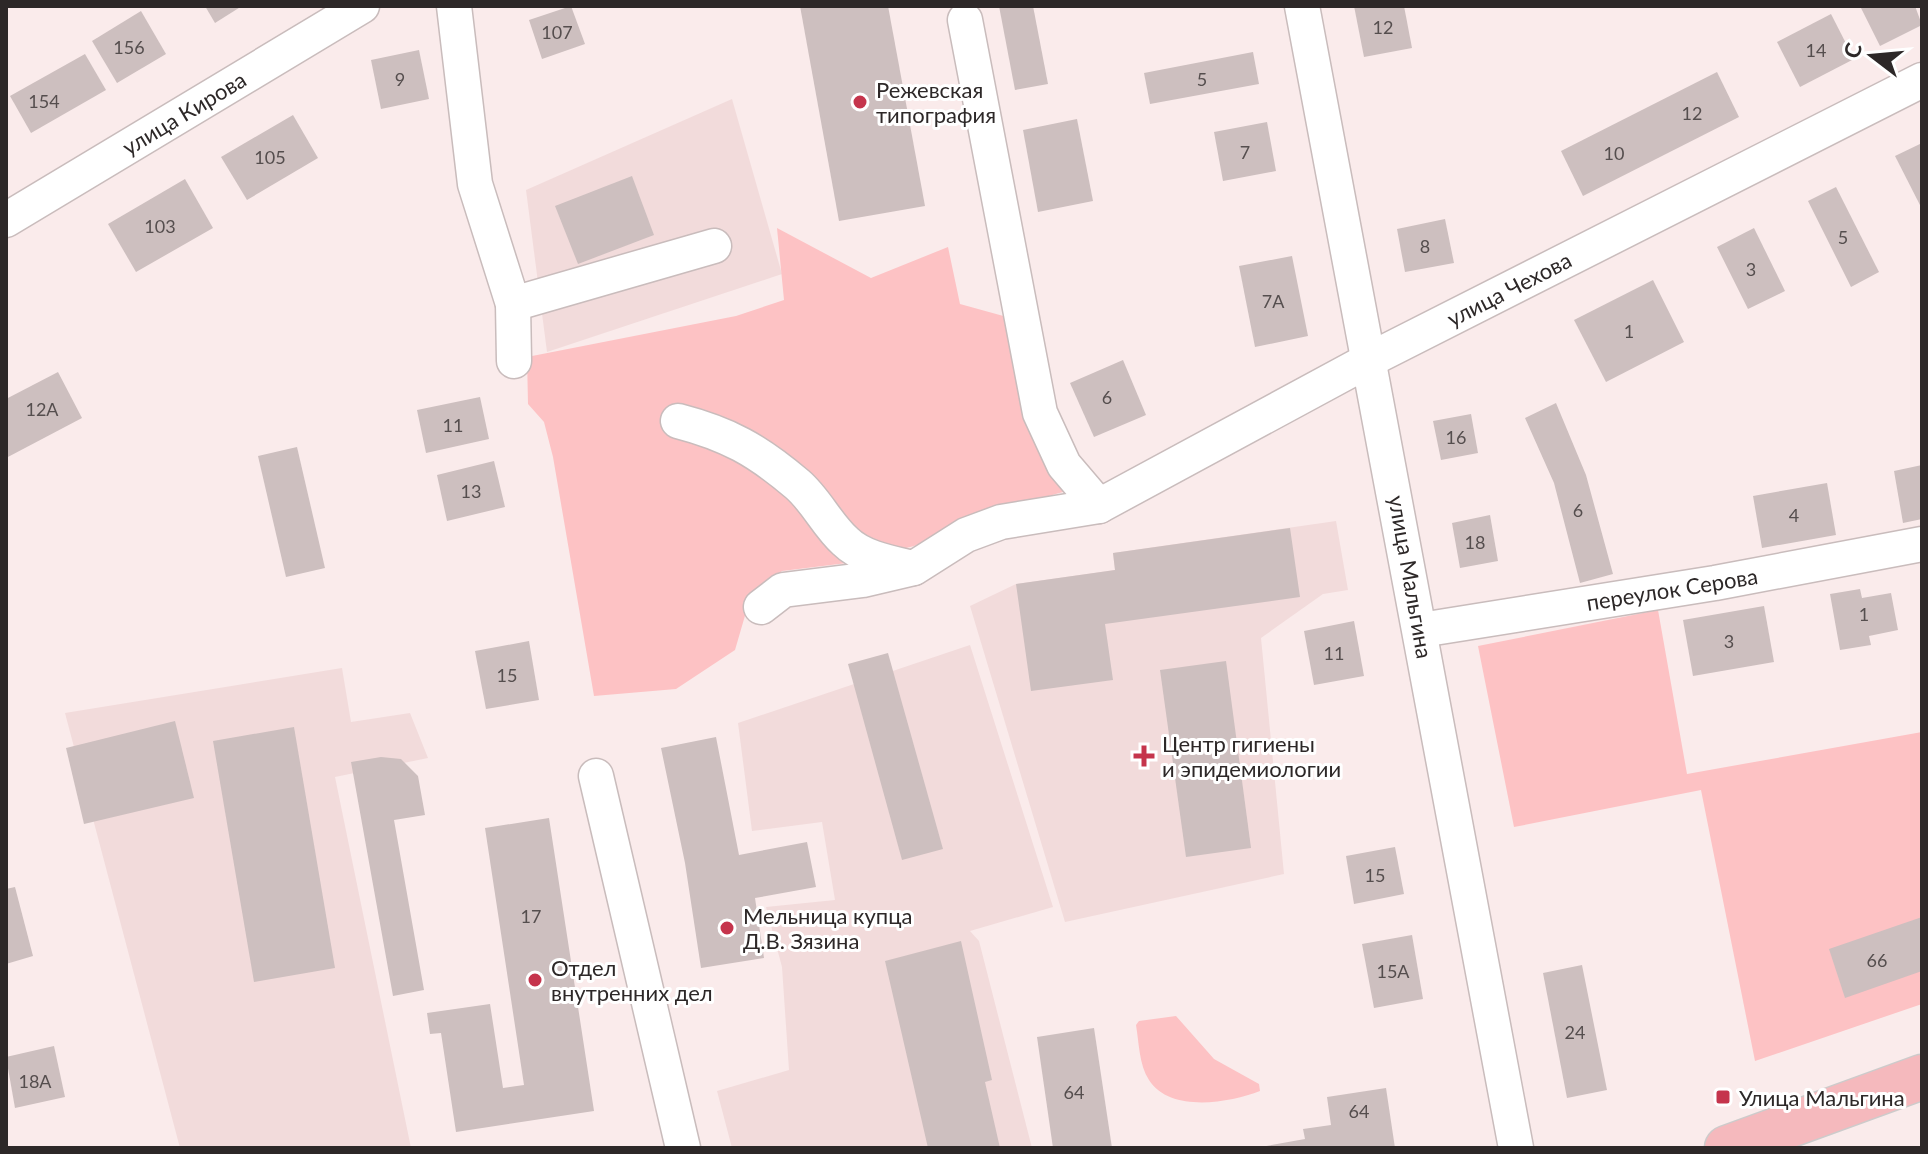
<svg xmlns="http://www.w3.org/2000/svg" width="1928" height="1154" font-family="Lato,sans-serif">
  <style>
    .built { fill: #f2dbdb }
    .green { fill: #fdc2c4 }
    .building { fill: #cdbfbf }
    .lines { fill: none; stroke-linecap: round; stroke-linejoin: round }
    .minor-casing { stroke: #c9bcbc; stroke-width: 37 }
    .major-casing { stroke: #cdcbcb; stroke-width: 47 }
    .minor { stroke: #fff; stroke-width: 34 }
    .major { stroke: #f5b9bd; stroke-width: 44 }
    .poi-dot { fill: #c5344c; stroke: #fff; stroke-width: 3 }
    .labels { text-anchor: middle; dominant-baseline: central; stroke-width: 6; stroke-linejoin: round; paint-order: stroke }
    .number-label { font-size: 18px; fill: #554e4e }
    .poi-label { font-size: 22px; fill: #2d2828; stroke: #fff; text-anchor: start }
    .street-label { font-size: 22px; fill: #2d2828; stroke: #fff }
  </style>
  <rect width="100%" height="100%" fill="#faebeb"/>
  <g class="built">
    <path d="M 732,99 L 782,274 L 547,352 L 526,190 Z"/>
    <path d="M 1336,521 L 1348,590 L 1323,594 L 1261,638 L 1284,874 L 1065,922 L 970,606 L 1016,584 L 1115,570 L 1113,553 Z"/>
    <path d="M 970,645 L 1053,907 L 970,931 L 979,941 L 1032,1148 L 732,1148 L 717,1091 L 789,1070 L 782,967 L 766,907 L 835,900 L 822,822 L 752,831 L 738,723 Z"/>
    <path d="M 342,668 L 351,722 L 410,713 L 428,758 L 335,777 L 411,1148 L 180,1148 L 65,713 Z"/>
  </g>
  <g class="green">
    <path d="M 777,228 L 871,278 L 948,247 L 960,304 L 1007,317 L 1070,490 L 999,510 L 914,546 L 847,563 L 782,571 L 751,595 L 735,650 L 676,689 L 594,696 L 553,457 L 544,422 L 528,404 L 527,357 L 736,316 L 784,300 Z"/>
    <path d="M 1658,610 L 1687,774 L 1922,732 L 1922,1004 L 1755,1061 L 1701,790 L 1514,827 L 1478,646 Z"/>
    <path d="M 1176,1016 L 1214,1059 L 1259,1084 L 1260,1091 C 1229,1103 1170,1113 1149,1080 C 1139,1065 1139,1042 1136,1025 L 1139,1021 Z"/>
  </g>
  <g class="building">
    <path d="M 205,6 L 242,6 L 215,23 Z"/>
    <path d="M 571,6 L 585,44 L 542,59 L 529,20 Z"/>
    <path d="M 800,6 L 888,6 L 925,206 L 839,221 Z"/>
    <path d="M 999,6 L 1033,6 L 1048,84 L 1015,90 Z"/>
    <path d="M 1354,6 L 1404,6 L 1412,48 L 1364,57 Z"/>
    <path d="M 1860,6 L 1915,6 L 1922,25 L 1880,46 Z"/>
    <path d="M 141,11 L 166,54 L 117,83 L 92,41 Z"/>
    <path d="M 1831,14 L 1854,59 L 1800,87 L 1777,42 Z"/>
    <path d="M 419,50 L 429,99 L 381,109 L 371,60 Z"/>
    <path d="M 1253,52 L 1259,84 L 1150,104 L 1144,73 Z"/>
    <path d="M 85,54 L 106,90 L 31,133 L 10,96 Z"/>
    <path d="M 1717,72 L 1739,117 L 1583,196 L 1561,151 Z"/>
    <path d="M 293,115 L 318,158 L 247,200 L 221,157 Z"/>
    <path d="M 1077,119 L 1093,201 L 1038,212 L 1023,130 Z"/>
    <path d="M 1267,122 L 1276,171 L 1223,181 L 1214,132 Z"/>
    <path d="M 1922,143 L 1922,209 L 1895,156 Z"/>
    <path d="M 632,176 L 654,235 L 578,264 L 555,206 Z"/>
    <path d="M 185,179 L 213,228 L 136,272 L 108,224 Z"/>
    <path d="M 1836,187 L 1879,272 L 1851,287 L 1808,201 Z"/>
    <path d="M 1445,219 L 1454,263 L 1405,272 L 1397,229 Z"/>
    <path d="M 1754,228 L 1785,291 L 1748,309 L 1717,247 Z"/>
    <path d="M 1292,256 L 1308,336 L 1255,347 L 1239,266 Z"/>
    <path d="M 1653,280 L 1684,342 L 1606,382 L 1574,320 Z"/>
    <path d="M 1123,360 L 1146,415 L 1094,437 L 1070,383 Z"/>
    <path d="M 58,372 L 82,418 L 6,458 L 6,399 Z"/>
    <path d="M 480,397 L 489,439 L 426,453 L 417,410 Z"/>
    <path d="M 1556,403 L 1586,475 L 1613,574 L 1580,583 L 1554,483 L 1525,418 Z"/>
    <path d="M 1471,414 L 1478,453 L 1441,460 L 1433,421 Z"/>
    <path d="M 297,447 L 325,568 L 286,577 L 258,456 Z"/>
    <path d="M 494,461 L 505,507 L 447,521 L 437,475 Z"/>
    <path d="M 1922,465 L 1922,519 L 1903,523 L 1894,471 Z"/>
    <path d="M 1827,483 L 1836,535 L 1762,548 L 1753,496 Z"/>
    <path d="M 1490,515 L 1498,561 L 1460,568 L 1452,523 Z"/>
    <path d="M 1290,528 L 1300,597 L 1105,624 L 1113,680 L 1031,691 L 1016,584 L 1115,570 L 1113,553 Z"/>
    <path d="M 1860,589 L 1862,598 L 1891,593 L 1898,630 L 1869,636 L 1871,645 L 1840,650 L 1830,594 Z"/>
    <path d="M 1764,606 L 1774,662 L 1693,676 L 1683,620 Z"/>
    <path d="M 1354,621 L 1364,676 L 1314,685 L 1304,631 Z"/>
    <path d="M 529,641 L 539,700 L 486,709 L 475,651 Z"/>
    <path d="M 888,653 L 943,849 L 902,860 L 848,664 Z"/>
    <path d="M 1226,661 L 1251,848 L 1186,857 L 1160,670 Z"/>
    <path d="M 175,721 L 194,798 L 84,824 L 66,748 Z"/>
    <path d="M 294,727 L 335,968 L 254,982 L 213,741 Z"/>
    <path d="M 716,737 L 739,855 L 807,842 L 816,887 L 755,898 L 764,958 L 701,968 L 685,863 L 661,748 Z"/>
    <path d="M 381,757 L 401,759 L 418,776 L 425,815 L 394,820 L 424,990 L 393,996 L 351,762 Z"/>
    <path d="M 549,818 L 594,1111 L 456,1132 L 441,1033 L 430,1034 L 427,1013 L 490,1004 L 503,1088 L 524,1085 L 485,828 Z"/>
    <path d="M 1395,847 L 1404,894 L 1354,904 L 1346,856 Z"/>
    <path d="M 15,887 L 33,956 L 6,964 L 6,889 Z"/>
    <path d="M 1922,917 L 1922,971 L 1845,998 L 1829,949 Z"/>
    <path d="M 1412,935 L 1423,999 L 1374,1008 L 1362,944 Z"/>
    <path d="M 961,941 L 992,1080 L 985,1082 L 1000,1148 L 928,1148 L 885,961 Z"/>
    <path d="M 1582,965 L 1607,1090 L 1567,1098 L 1543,973 Z"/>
    <path d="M 1094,1028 L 1112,1148 L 1053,1148 L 1037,1037 Z"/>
    <path d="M 54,1046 L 65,1097 L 15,1108 L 6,1057 Z"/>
    <path d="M 1386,1088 L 1395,1148 L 1255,1148 L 1305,1139 L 1303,1129 L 1331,1125 L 1327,1097 Z"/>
  </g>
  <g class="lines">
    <g class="minor-casing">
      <g id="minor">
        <path d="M 454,6 L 475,184 L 513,304 L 514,361"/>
        <path d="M 1302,6 L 1516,1148"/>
        <path d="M 965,20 L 1040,413 L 1064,465 L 1099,506"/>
        <path d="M 6,220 L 362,6"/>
        <path d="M 513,304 L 714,246"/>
        <path d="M 678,421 C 728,434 757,450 797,484 C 816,500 827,525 845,541 C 862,558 891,563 913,568"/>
        <path d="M 761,607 L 783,590 L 863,580 L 914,568 L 966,535 L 1001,522 L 1099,506 L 1371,359 L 1922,80"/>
        <path d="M 1421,630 L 1715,583 L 1922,544"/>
        <path d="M 596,776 L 683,1148"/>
      </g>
    </g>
    <g class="major-casing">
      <path id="major" d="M 1727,1148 L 1922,1077"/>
    </g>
    <use href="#minor" class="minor"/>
    <use href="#major" class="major"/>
  </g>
  <g class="poi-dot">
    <circle cx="860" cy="102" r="8"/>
    <path d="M1140 744h8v8h8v8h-8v8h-8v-8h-8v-8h8z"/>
    <circle cx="727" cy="928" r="8"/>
    <circle cx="535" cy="980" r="8"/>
    <rect x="1715" y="1089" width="16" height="16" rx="4"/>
  </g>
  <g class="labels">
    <g class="number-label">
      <text x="1383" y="27">12</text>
      <text x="557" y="32">107</text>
      <text x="129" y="47">156</text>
      <text x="1816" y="50">14</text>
      <text x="400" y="79">9</text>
      <text x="1202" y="79">5</text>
      <text x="44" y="101">154</text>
      <text x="1692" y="113">12</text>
      <text x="1245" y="152">7</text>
      <text x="1614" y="153">10</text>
      <text x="270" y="157">105</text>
      <text x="160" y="226">103</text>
      <text x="1843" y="237">5</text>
      <text x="1425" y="246">8</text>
      <text x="1751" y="269">3</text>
      <text x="1273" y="301">7А</text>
      <text x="1629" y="331">1</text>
      <text x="1107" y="397">6</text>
      <text x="42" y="409">12А</text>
      <text x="453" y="425">11</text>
      <text x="1456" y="437">16</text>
      <text x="471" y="491">13</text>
      <text x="1578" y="510">6</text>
      <text x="1794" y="515">4</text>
      <text x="1475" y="542">18</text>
      <text x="1864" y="614">1</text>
      <text x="1729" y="641">3</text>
      <text x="1334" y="653">11</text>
      <text x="507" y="675">15</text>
      <text x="1375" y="875">15</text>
      <text x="531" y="916">17</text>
      <text x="1877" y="960">66</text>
      <text x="1393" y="971">15А</text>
      <text x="1575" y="1032">24</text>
      <text x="35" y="1081">18А</text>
      <text x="1074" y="1092">64</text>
      <text x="1359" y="1111">64</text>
    </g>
    <g class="poi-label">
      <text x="876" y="89">Режевская<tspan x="876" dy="25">типография</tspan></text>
      <text x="1162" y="743">Центр гигиены<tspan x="1162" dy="25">и эпидемиологии</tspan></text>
      <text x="743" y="915">Мельница купца<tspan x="743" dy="25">Д.В. Зязина</tspan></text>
      <text x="551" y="967">Отдел<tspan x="551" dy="25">внутренних дел</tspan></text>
      <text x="1739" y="1097">Улица Мальгина</text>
    </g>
    <g class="street-label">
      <text transform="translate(184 113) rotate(-31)">улица Кирова</text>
      <text transform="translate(1509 289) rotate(-27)">улица Чехова</text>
      <text transform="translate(1411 577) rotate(80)">улица Мальгина</text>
      <text transform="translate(1672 589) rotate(-9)">переулок Серова</text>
    </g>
  </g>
  <rect width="1928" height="1154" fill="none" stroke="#2d2828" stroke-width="16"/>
  <g transform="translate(1872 56) rotate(286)" stroke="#ffffff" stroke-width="6" paint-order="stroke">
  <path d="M0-6L14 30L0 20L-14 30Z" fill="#2d2828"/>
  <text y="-12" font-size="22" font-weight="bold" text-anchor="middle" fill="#2d2828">С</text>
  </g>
</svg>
